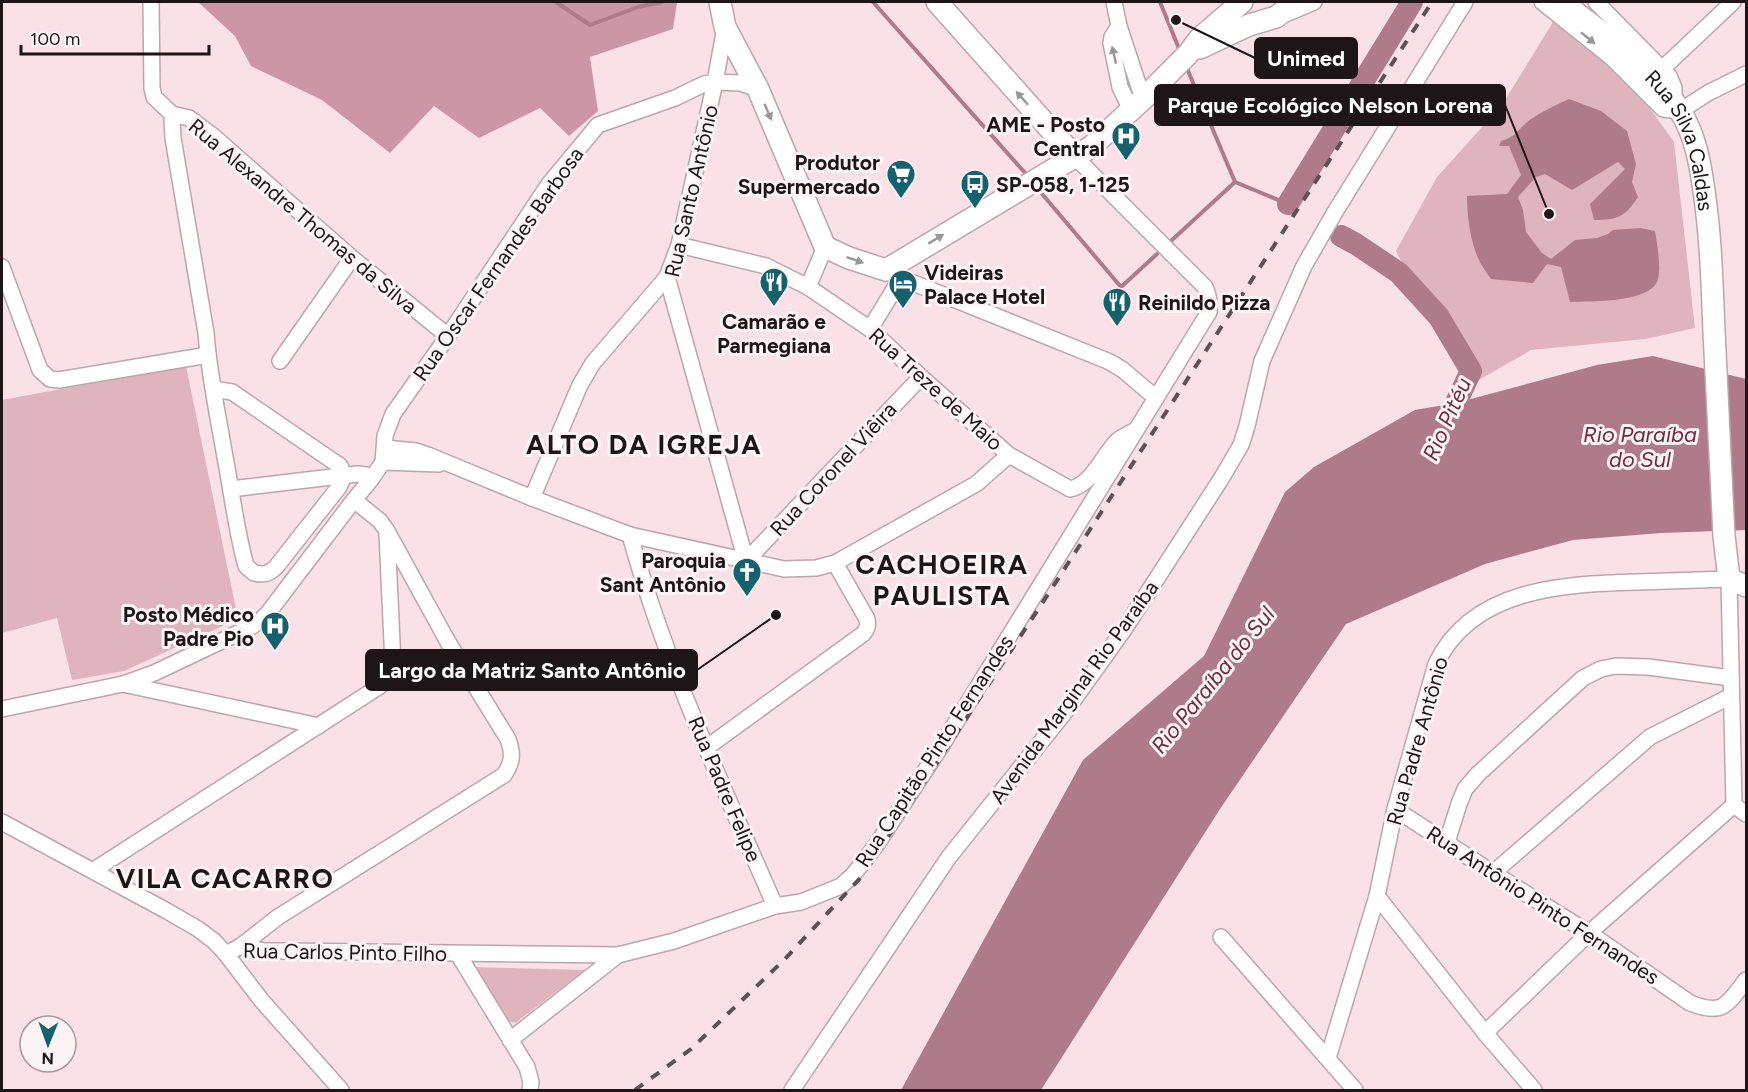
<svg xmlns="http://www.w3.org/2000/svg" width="1748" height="1092" font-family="Figtree,sans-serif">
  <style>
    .green { fill: #dfb4bf }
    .forest { fill: #cd96a6 }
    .water { fill: #af7a8a }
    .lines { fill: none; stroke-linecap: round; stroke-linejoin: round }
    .stream { stroke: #af7a8a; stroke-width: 4 }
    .river { stroke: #af7a8a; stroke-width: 22 }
    .minor-casing { stroke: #bca6ab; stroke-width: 18 }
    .secondary-casing { stroke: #bca6ab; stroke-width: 24 }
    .minor { stroke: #fff; stroke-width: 15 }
    .secondary { stroke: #fff; stroke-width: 21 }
    .rail { stroke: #5e5154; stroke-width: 4; stroke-dasharray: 10 10; stroke-linecap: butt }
    .oneway { fill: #999697 }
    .labels { text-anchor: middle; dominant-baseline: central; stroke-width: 6; stroke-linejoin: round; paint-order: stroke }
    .poi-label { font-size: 21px; font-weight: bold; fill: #1d1517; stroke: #fcf3f5; text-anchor: end }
    .street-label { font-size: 21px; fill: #1d1517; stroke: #fcf3f5 }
    .water-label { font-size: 22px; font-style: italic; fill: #6d2a42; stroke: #fcf3f5 }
    .district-label { font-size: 27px; font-weight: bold; letter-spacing: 1.5px; fill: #1d1517; stroke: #fcf3f5 }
    .leader { fill: none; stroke: #1d1517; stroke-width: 2 }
    .callout-dot { fill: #1d1517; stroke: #fcf3f5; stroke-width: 2 }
    .callout { fill: #1d1517; stroke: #1d1517; stroke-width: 2 }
    .callout-label { font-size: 22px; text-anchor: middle; font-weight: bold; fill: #fff }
  </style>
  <rect width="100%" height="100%" fill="#f9e1e7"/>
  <g class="green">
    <path d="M 1556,17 L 1578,43 L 1609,62 L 1631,82 L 1674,142 L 1695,328 L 1645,339 L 1531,350 L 1479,380 L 1451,338 L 1427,311 L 1396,251 L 1437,177 L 1502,105 Z"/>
    <path d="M 186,366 L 238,619 L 124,671 L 72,680 L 57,618 L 2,633 L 2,400 Z"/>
    <path d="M 467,967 L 585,970 L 515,1023 L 504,1020 Z"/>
  </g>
  <path class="forest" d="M 198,2 L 677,2 L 673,29 L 590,57 L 598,111 L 569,136 L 540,108 L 479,138 L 434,106 L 390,153 L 322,100 L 251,66 L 235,36 Z"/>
  <g class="water">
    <path d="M 1569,99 L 1601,111 L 1627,131 L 1636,164 L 1632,182 L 1638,197 C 1625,217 1618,220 1594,220 L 1590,204 L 1625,169 L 1618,162 L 1572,190 L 1545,174 L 1536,177 L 1518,197 L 1523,210 L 1526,232 L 1542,253 L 1551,259 L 1575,240 L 1597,238 L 1608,234 L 1613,230 L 1640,228 L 1655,231 C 1657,243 1662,270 1657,282 C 1647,303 1591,301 1570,302 L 1561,267 L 1547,264 L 1533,283 L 1491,279 C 1486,272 1481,265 1478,258 C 1470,239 1467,216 1467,196 L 1507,194 L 1521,175 L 1509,146 L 1499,146 L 1501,141 C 1518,136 1518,128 1531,119 C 1543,111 1556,105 1569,99 Z"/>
    <path d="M 1653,356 L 1746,379 L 1746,530 L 1661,533 L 1573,540 L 1485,564 L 1346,624 L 1220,809 L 1041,1090 L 901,1090 L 1083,760 L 1204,656 L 1285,492 L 1314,467 L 1415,410 L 1456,403 L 1597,365 Z"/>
  </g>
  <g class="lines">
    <g class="stream">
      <path d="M 556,2 L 590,25 L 638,7 L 662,2"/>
      <path d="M 873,2 L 1027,175"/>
      <path d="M 1160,2 L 1180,51"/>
      <path d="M 1186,66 L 1235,182 L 1288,204"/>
      <path d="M 1037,188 L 1121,287 L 1157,254"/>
      <path d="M 1172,240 L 1235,182"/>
    </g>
    <g class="river">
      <path d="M 1288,204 L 1412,2"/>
      <path d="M 1341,236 L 1356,244 L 1399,273 L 1439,317 L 1471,371 L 1443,430"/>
    </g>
    <g class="minor-casing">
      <g id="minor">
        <path d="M 151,2 L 152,88 L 154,97 L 174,116"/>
        <path d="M 1114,2 L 1119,26"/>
        <path d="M 1542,2 L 1612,58 L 1663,109 L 1680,111 L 1708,93 L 1746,74"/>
        <path d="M 1596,2 L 1669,76 L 1674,88 L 1674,102"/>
        <path d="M 1288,13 L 1314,2"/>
        <path d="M 725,27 L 715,82 L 679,245 L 667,277 L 746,561"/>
        <path d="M 1662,69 L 1733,2"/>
        <path d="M 1131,110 L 1120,87 L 1111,43 L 1112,37 L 1119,26 L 1143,99"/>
        <path d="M 679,245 L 766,266 L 808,287 L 870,329 L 921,377 L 1009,455 L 1070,489 C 1093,484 1102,456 1117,441 C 1122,437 1128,434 1134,431"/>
        <path d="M 2,267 L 40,370 L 50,379 L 59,380 L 208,355"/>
        <path d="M 886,270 L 901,278 L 1110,362 L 1123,370 L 1156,398"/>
        <path d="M 808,287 L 825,247"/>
        <path d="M 870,329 L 901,278"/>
        <path d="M 280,361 L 352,258"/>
        <path d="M 213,389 L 232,392 L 340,466 L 344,475 L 339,487 L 276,567 C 269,574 264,575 254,573 L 246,566 C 236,530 232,493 225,457 C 218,416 209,375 206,333 L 173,138 L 172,120 L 176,115 L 189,118 L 213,136 L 352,258 L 448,336"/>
        <path d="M 385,448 L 416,451 L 428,455 L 532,498 L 630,535 L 784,569 L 816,568 L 835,563 L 976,484 L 1009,455"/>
        <path d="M 383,462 L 439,464"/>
        <path d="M 231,489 L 357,474 L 366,475 L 372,478"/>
        <path d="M 532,498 L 580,385 L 593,363 L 667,277"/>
        <path d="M 630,535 C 665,663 722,784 775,906"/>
        <path d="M 746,561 L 921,377"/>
        <path d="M 123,684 L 319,726"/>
        <path d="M 2,709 L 123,684 L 154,673 L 251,627 L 261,620 L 268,613 L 354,500"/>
        <path d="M 706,748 L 863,634 C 868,628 868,625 867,619 L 835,563"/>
        <path d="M 1734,805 L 1746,814"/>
        <path d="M 1395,809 L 1493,873 L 1589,933 L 1690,1003 C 1723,1016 1727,1005 1746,980"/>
        <path d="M 2,822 L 167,911 L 198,929 L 214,941 L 226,954 L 262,1001 L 341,1090"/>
        <path d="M 1447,842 L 1459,804 L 1465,789 L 1478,774 L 1583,678 L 1601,669 L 1616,666 L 1648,667 L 1731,678"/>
        <path d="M 94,870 L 380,686 L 392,671 L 393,664 L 387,534"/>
        <path d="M 1493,873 L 1650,737 L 1731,696"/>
        <path d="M 1377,896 L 1485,1033 L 1534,1090"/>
        <path d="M 1221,937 L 1355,1090"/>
        <path d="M 241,946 L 278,917 L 504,775 C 513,762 513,753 508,739 L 448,642 L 387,531 L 380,521 L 354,500 L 372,478 L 383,462 L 385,436 L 393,414 L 448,336 L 549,184 L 598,125 L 675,98 L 704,84 L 715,82 L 740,83 L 758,89"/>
        <path d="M 226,954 L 241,946 L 264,951 L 285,951 L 618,955 L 674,941 L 775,906 L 801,902 L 841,886 L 853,875 L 877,844 L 942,745 L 1209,312 C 1210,302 1209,296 1205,287 L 1075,157"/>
        <path d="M 458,954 L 527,1067 L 531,1082 L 530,1090"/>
        <path d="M 1485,1033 L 1589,933 L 1734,805"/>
        <path d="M 510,1040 L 618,955"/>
        <path d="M 1328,1058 L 1377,896 L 1395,809 L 1436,664 C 1472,588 1564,584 1637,582 C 1668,581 1698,580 1729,579 L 1734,805"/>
        <path d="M 792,1090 L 949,857 L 1065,712 L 1123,631 L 1221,479 L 1241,445 L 1247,426 L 1262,361 L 1304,266 L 1335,212 L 1465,2"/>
      </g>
    </g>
    <g class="secondary-casing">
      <g id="secondary">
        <path d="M 720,2 L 725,27 L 758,89 L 825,247 L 849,258 L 886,270 L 1091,147 L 1143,99 L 1188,54 L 1200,38 L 1242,2"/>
        <path d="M 937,2 L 1075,157"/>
        <path id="s1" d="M 1562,2 C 1601,33 1652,67 1679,109 C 1695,134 1700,162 1704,191 C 1711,238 1712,284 1714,331 C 1718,400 1721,468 1724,536 L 1729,579 L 1746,586"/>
        <path d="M 1200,48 L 1249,25 L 1276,17 L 1296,2"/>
      </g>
    </g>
    <use href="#minor" class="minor"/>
    <use href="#secondary" class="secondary"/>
    <path class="rail" d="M 635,1090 L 691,1049 L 784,960 L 863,875 L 1041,605 L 1432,2"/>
  </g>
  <defs><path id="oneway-solid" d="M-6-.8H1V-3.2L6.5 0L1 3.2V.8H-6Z" transform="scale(1.5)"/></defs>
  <g class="oneway">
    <use href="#oneway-solid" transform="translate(1588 38) rotate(39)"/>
    <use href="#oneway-solid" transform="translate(1114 55) rotate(-103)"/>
    <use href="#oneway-solid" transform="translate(1022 98) rotate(-132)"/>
    <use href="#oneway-solid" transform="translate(768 112) rotate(67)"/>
    <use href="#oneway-solid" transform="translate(936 239) rotate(-31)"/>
    <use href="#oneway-solid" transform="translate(855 260) rotate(19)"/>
  </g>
  <defs>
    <g id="hospital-pin" transform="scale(1.5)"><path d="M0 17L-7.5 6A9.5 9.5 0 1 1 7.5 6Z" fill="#15616d" stroke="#fcf3f5"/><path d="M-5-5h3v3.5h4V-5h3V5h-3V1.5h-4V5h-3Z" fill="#fff"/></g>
    <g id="supermarket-pin" transform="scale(1.5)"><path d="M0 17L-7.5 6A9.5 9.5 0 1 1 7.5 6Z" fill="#15616d" stroke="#fcf3f5"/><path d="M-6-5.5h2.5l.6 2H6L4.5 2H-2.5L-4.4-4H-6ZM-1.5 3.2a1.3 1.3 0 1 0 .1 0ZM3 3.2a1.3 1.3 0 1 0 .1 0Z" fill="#fff"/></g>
    <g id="bus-pin" transform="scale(1.5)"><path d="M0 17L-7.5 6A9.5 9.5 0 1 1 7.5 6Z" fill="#15616d" stroke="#fcf3f5"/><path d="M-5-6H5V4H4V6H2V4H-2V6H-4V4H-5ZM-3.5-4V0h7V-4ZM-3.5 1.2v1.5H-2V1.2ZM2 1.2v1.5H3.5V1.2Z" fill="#fff"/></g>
    <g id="restaurant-pin" transform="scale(1.5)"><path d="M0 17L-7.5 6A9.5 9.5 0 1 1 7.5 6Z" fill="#15616d" stroke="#fcf3f5"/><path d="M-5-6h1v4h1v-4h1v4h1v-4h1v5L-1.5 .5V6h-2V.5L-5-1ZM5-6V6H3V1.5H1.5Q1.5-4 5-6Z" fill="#fff"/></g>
    <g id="hotel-pin" transform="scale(1.5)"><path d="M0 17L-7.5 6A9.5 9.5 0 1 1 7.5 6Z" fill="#15616d" stroke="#fcf3f5"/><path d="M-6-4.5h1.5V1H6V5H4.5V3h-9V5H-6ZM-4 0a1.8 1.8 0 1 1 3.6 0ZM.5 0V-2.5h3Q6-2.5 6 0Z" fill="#fff"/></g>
    <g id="church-pin" transform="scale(1.5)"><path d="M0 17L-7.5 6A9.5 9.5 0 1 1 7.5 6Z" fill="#15616d" stroke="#fcf3f5"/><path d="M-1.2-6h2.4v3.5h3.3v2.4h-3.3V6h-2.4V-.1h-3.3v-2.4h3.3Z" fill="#fff"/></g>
  </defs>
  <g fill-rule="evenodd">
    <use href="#hospital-pin" x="1126" y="136"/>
    <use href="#supermarket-pin" x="901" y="174"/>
    <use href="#bus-pin" x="975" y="184"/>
    <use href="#restaurant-pin" x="774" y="282"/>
    <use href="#hotel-pin" x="903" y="284"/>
    <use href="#restaurant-pin" x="1117" y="302"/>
    <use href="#church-pin" x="747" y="572"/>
    <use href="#hospital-pin" x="275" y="626"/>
  </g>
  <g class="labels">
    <g class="poi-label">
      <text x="1105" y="124">AME - Posto<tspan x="1105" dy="24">Central</tspan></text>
      <text x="880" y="162">Produtor<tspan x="880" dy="24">Supermercado</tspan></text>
      <text x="996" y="184" text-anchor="start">SP-058, 1-125</text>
      <text x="924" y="272" text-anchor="start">Videiras<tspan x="924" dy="24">Palace Hotel</tspan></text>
      <text x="1138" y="302" text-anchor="start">Reinildo Pizza</text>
      <text x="774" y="321" text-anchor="middle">Camarão e<tspan x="774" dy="24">Parmegiana</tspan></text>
      <text x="726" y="560">Paroquia<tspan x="726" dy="24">Sant Antônio</tspan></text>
      <text x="254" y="614">Posto Médico<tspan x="254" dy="24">Padre Pio</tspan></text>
    </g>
    <g class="street-label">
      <text stroke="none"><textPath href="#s1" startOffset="189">Rua Silva Caldas</textPath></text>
      <text transform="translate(691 191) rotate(-77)">Rua Santo Antônio</text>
      <text transform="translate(303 216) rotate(40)">Rua Alexandre Thomas da Silva</text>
      <text transform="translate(498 264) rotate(-55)">Rua Oscar Fernandes Barbosa</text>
      <text transform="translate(936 389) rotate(42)">Rua Treze de Maio</text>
      <text transform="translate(833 469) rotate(-47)">Rua Coronel Viêira</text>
      <text transform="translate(1074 692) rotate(-54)">Avenida Marginal Rio Paraíba</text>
      <text transform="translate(1417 741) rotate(-74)">Rua Padre Antônio</text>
      <text transform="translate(934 751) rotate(-57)">Rua Capitão Pinto Fernandes</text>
      <text transform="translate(725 789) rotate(67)">Rua Padre Felipe</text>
      <text transform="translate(1543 905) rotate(33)">Rua Antônio Pinto Fernandes</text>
      <text transform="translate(345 952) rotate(1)">Rua Carlos Pinto Filho</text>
    </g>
    <g class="water-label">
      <text transform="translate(1447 419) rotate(-66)">Rio Pitéu</text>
      <text x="1640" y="434">Rio Paraíba<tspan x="1640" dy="25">do Sul</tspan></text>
      <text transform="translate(1213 680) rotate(-51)">Rio Paraíba do Sul</text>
    </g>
    <g class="district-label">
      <text x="644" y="444">ALTO DA IGREJA</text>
      <text x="942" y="564">CACHOEIRA<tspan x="942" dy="31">PAULISTA</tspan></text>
      <text x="225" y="878">VILA CACARRO</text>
    </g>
  </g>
  <path class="leader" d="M1176 20L1255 58M1549 214L1505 105M776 615L697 670"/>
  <g class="callout-dot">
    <circle cx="1176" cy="20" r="6"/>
    <circle cx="1549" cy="214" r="6"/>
    <circle cx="776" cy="615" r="6"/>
  </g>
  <g class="callout">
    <rect x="1255" y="38" width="102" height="40" rx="6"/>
    <rect x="1155" y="85" width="350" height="40" rx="6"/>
    <rect x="366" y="650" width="331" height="40" rx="6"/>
  </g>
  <g class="callout-label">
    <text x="1306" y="66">Unimed</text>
    <text x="1330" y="113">Parque Ecológico Nelson Lorena</text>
    <text x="532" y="678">Largo da Matriz Santo Antônio</text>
  </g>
  <rect width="1748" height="1092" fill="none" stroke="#1d1517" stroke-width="6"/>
  <g transform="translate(48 1044) rotate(181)"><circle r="28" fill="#fcf3f5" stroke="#a39a9c" stroke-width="1.5"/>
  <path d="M0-4.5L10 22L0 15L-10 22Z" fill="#15616d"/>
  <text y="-9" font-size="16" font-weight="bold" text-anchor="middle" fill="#1d1517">N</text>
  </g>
  <path d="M21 45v9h188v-9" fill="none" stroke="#1d1517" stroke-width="3"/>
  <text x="30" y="45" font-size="18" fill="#1d1517" stroke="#fcf3f5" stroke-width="4.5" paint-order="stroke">100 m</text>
</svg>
